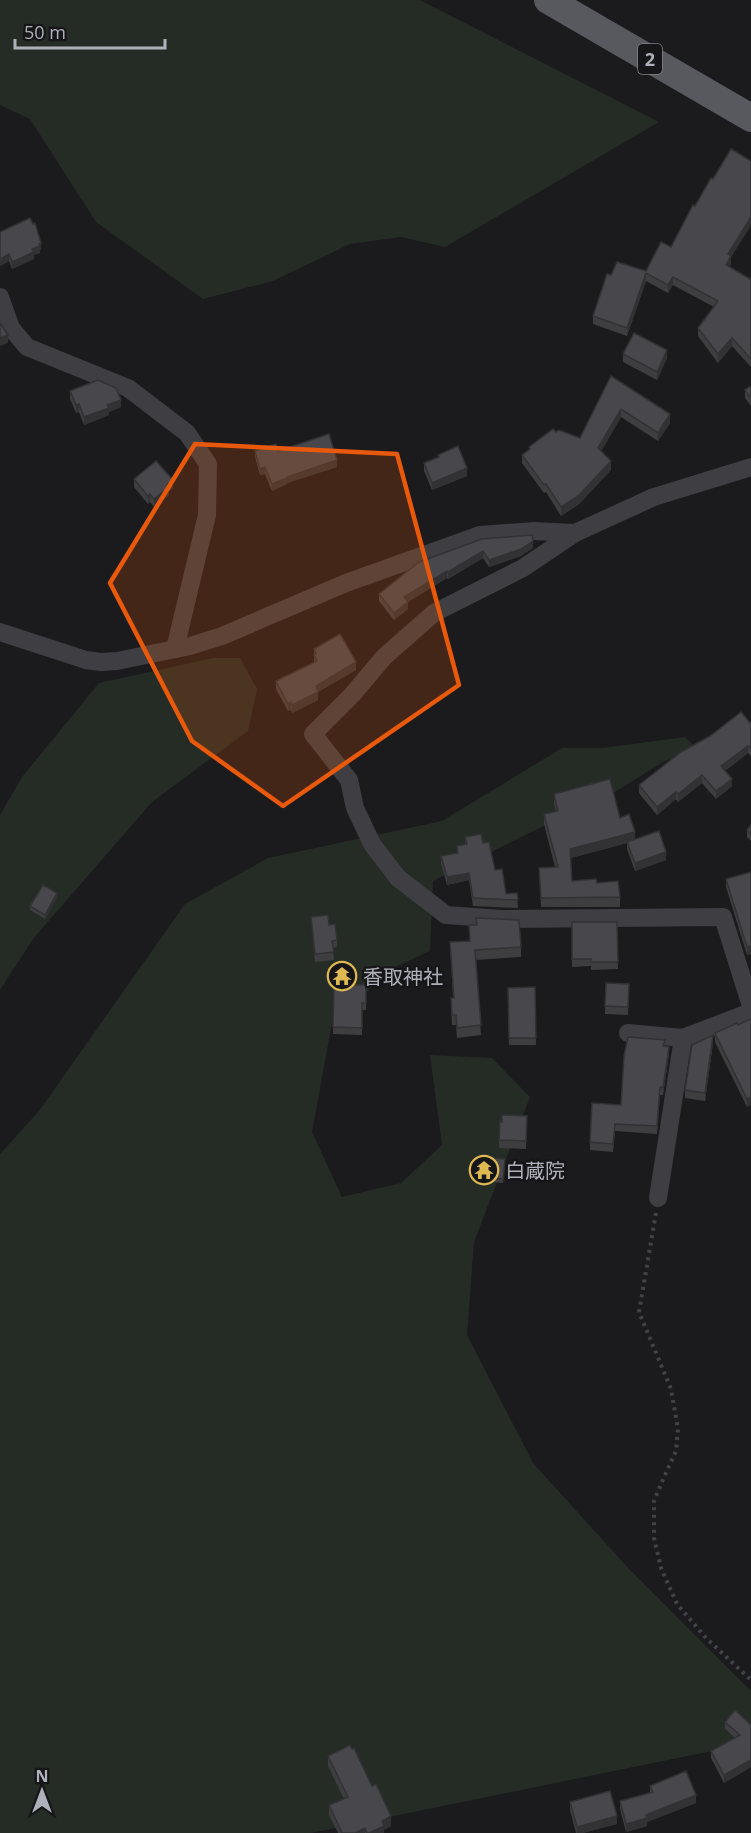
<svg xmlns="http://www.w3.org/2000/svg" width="751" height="1833" font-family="'Open Sans','Noto Sans JP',sans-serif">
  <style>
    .green { fill: #252c26 }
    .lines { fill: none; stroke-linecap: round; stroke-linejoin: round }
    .path { stroke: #424348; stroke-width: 4; stroke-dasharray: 3 4.5; stroke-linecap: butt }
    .minor { stroke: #3e3e43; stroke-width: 18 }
    .primary { stroke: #58595f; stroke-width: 28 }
    .wall { fill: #3e3e41 }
    .shaded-wall { fill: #323235 }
    .building { fill: #48484c; stroke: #323235; stroke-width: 1.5 }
    .marked { fill: #e8590c; fill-opacity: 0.2; stroke: #e8590c; stroke-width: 4.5; stroke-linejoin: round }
    .labels { text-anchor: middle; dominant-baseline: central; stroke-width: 4.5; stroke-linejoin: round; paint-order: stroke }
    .shield { fill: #161517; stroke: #818289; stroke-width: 1.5 }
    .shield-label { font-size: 18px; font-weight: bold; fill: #afb1ba }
    .poi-label { font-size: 20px; fill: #afb1ba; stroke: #161517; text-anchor: start }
  </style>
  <rect width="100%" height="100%" fill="#1b1a1c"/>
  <g class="green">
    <path d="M 0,0 L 420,0 L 659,122 L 445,247 L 401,237 L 350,244 L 273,281 L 203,299 L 96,222 L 30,119 L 0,105 Z"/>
    <path d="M 213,658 L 240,658 L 257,689 L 248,731 L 152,802 L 33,939 L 0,990 L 0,815 L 22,777 L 99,683 Z"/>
    <path d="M 685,737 L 696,748 L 661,763 L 612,794 L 586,784 L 562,817 L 433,881 L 430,951 L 393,968 L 332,1023 L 312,1132 L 342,1197 L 401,1183 L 442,1145 L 430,1055 L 492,1058 L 530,1097 L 474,1242 L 467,1335 L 533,1463 L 630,1570 L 751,1691 L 751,1743 L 311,1833 L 0,1833 L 0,1154 L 39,1111 L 185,904 L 268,858 L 442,821 L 562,748 L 603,748 Z"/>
  </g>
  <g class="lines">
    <path class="path" d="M 656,1213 L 639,1312 L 671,1389 L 678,1429 L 676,1451 L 664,1477 L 654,1501 L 654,1538 L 661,1568 L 677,1604 L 706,1638 L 751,1680"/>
    <g class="minor">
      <path d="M 0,297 L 11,328 L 27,347 L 128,388 L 187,433 L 208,464 L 207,515 L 175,649"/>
      <path d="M 751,467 L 654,497 L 575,533 L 523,568 L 434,613 L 384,657 L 352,695 L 313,734 L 349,780 L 355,808 L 372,844 L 398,878 L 446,915 L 502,919 L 723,917 L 751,1006"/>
      <path d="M 0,632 L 86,660 L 101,662 L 117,661 L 190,646 L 222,636 L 346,583 L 480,535 L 534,531 L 575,533"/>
      <path d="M 628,1033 L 683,1038 L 751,1012"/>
      <path d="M 658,1198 L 683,1038"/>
    </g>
    <path class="primary" d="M 548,0 L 751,118"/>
  </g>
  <g class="wall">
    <path d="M 751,161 L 751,225 L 731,257 L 731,264 L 729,267 L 750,279 L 751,278 L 751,367 L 732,346 L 718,363 L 698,336 L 698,328 L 714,307 L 673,285 L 668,293 L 646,281 L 627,336 L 593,324 L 593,316 L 611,275 L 646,271 L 671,247 L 695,206 L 713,179 Z"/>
    <path d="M 0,232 L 41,250 L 40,250 L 40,253 L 34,255 L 34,259 L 12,269 L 9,261 L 0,266 Z"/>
    <path d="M 623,354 L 667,358 L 657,380 L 623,362 Z"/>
    <path d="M 611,376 L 670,423 L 658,441 L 621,417 L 601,451 L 611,470 L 579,504 L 561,516 L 546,492 L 544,493 L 522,463 L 522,455 L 529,450 L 529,447 L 556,432 L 580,438 Z"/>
    <path d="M 751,386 L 751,406 L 745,398 L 745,390 Z"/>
    <path d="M 70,391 L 121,407 L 109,412 L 109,415 L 84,425 L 79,412 L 76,413 L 70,399 Z"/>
    <path d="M 255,451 L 278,451 L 337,467 L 287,483 L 287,484 L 272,491 L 265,474 L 260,475 L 255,457 Z"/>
    <path d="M 438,455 L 467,476 L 432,490 L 424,471 L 424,463 L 438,458 Z"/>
    <path d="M 134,479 L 173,488 L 169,491 L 169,495 L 154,507 L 150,502 L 148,504 L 134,487 Z"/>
    <path d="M 482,539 L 533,548 L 521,556 L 489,567 L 483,558 L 448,579 L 447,578 L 408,602 L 408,609 L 394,620 L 379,601 L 379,594 Z"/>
    <path d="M 314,649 L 356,670 L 318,692 L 318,700 L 292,713 L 291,710 L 288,711 L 276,689 L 276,681 L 314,663 Z"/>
    <path d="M 751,722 L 751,756 L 748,753 L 725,771 L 732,786 L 716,799 L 702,783 L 678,802 L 676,799 L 657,815 L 639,793 L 639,785 Z"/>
    <path d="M 554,794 L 620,818 L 635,839 L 666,860 L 635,871 L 627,849 L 627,843 L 571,858 L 572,881 L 597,883 L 620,897 L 620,907 L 541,907 L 539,868 L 555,867 L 544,824 L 544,814 L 556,811 L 554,803 Z"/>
    <path d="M 751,825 L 751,841 L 747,837 L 747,830 Z"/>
    <path d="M 465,837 L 483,843 L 506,894 L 517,893 L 518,908 L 473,906 L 469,880 L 447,885 L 441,863 L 441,856 L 457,853 L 457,846 L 465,844 Z"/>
    <path d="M 751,872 L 751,954 L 747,955 L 726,887 L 726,879 Z"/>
    <path d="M 57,897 L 45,919 L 30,910 L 30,906 Z"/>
    <path d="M 311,917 L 329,925 L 337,940 L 337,947 L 333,948 L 334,960 L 315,962 Z"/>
    <path d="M 476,918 L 521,947 L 521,957 L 476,960 L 481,1035 L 457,1038 L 456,1025 L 452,1025 L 451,1008 L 451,998 L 453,998 L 450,942 L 470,941 L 469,925 L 476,925 Z"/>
    <path d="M 572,922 L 617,922 L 618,969 L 591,970 L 591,966 L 572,967 Z"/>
    <path d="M 606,983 L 629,984 L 628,1015 L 605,1014 Z"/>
    <path d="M 334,984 L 366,985 L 366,1010 L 362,1010 L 362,1035 L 333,1034 Z"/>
    <path d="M 535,987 L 536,1045 L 509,1045 L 508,988 Z"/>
    <path d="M 751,1019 L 747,1107 L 715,1042 L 715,1033 L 738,1025 Z"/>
    <path d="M 713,1043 L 705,1101 L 685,1098 L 685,1090 Z"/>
    <path d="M 665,1046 L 669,1054 L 663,1095 L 660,1095 L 657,1134 L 615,1131 L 613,1152 L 590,1150 L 590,1142 L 621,1105 Z"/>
    <path d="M 527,1116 L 526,1149 L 499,1148 L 499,1140 Z"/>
    <path d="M 505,1163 L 503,1183 L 482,1181 L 482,1177 Z"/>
    <path d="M 725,1722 L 751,1725 L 751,1767 L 724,1783 L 711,1758 L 711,1751 L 735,1738 L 725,1729 Z"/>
    <path d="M 328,1756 L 391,1826 L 384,1830 L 384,1833 L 338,1833 L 329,1815 L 329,1805 L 344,1799 L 328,1766 Z"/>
    <path d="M 650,1786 L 696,1803 L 647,1822 L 647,1826 L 626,1832 L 620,1809 L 620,1801 L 650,1793 Z"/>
    <path d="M 570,1802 L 617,1824 L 583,1833 L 576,1833 L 570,1810 Z"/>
  </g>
  <g class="shaded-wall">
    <path d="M 751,217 L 751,225 L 731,257 L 731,264 L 726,273 L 726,265 L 728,254 Z"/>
    <path d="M 41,243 L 41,250 L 40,250 L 40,253 L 34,255 L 34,259 L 12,269 L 12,262 Z"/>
    <path d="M 9,254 L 9,261 L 0,266 L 0,259 Z"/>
    <path d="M 646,273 L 646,281 L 627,336 L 627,328 Z"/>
    <path d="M 673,277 L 673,285 L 668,293 L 668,285 Z"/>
    <path d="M 8,335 L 8,343 L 0,346 L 0,338 Z"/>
    <path d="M 732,338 L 732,346 L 718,363 L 718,354 Z"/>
    <path d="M 667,350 L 667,358 L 657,380 L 657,372 Z"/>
    <path d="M 121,400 L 121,407 L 109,412 L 109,415 L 84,425 L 84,417 L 107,405 Z"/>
    <path d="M 79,404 L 79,412 L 76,413 L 76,405 Z"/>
    <path d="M 621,409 L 621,417 L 598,457 L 598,448 Z"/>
    <path d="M 670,414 L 670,423 L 658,441 L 658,433 Z"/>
    <path d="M 337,460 L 337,467 L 287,483 L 287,484 L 272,491 L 272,484 L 287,477 Z"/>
    <path d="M 611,461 L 611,470 L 579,504 L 561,516 L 561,507 Z"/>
    <path d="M 265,467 L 265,474 L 260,475 L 260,469 Z"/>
    <path d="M 467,468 L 467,476 L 432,490 L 432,483 Z"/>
    <path d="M 173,480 L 173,488 L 169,491 L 169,495 L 154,507 L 154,499 L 167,485 Z"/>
    <path d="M 150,494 L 150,502 L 148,504 L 148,496 Z"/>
    <path d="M 533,541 L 533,548 L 521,556 L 489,567 L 489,560 Z"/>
    <path d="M 483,551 L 483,558 L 448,579 L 448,572 Z"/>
    <path d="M 447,571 L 447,578 L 404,604 L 404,597 Z"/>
    <path d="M 408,602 L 408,609 L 394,620 L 394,613 Z"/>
    <path d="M 356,662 L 356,670 L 318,692 L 318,700 L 292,713 L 292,705 L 316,686 Z"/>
    <path d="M 291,702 L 291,710 L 288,711 L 288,704 Z"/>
    <path d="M 748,746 L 748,753 L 721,774 L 721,766 Z"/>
    <path d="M 702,775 L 702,783 L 678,802 L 678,794 Z"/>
    <path d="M 732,779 L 732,786 L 716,799 L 716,791 Z"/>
    <path d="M 676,792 L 676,799 L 657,815 L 657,807 Z"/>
    <path d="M 635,832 L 635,841 L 570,858 L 570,849 Z"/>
    <path d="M 666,852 L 666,860 L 635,871 L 635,863 Z"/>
    <path d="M 469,873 L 469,880 L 447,885 L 447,877 Z"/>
    <path d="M 57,893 L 57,897 L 45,919 L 45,915 Z"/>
    <path d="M 751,946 L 751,954 L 747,955 L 747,947 Z"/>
    <path d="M 713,1035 L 713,1043 L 705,1101 L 705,1093 Z"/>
    <path d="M 669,1047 L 669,1054 L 663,1095 L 663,1088 Z"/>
    <path d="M 660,1087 L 660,1095 L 657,1134 L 657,1126 Z"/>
    <path d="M 751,1097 L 751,1105 L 747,1107 L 747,1099 Z"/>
    <path d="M 751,1760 L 751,1767 L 724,1783 L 724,1775 Z"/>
    <path d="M 696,1795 L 696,1803 L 647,1822 L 647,1826 L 626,1832 L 626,1824 L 646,1815 Z"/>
    <path d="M 391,1816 L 391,1826 L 384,1830 L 384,1833 L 369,1833 L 382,1821 Z"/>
    <path d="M 617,1816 L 617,1824 L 583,1833 L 577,1833 L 577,1827 Z"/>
    <path d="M 365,1828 L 365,1833 L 355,1833 Z"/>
  </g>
  <g class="building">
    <path d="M 731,149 L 751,161 L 751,217 L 728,254 L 731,256 L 726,265 L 750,279 L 751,278 L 751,359 L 732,338 L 718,354 L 698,328 L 718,301 L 673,277 L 668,285 L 646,273 L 627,328 L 593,316 L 607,274 L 611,275 L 617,262 L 646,271 L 661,242 L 671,247 L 693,205 L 695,206 L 711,178 L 713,179 Z"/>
    <path d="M 30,218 L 33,224 L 35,223 L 41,243 L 39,244 L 40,246 L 32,249 L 34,252 L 12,262 L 9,254 L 0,259 L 0,232 Z"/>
    <path d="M 0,323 L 8,335 L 0,338 Z"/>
    <path d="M 634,333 L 667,350 L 657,372 L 623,354 Z"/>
    <path d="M 611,376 L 670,414 L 658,433 L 621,409 L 598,448 L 611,461 L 579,495 L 561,507 L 546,484 L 544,485 L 522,455 L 530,449 L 529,447 L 553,429 L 556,432 L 559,430 L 580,438 Z"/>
    <path d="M 98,380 L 116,388 L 121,400 L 107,405 L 109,408 L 84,417 L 79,404 L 76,405 L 70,391 Z"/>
    <path d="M 751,386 L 751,398 L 745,390 Z"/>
    <path d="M 329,434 L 337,460 L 287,477 L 287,478 L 272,484 L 265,467 L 260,469 L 255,451 L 276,444 L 278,451 Z"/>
    <path d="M 458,446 L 467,468 L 432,483 L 424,463 L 439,457 L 438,455 Z"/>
    <path d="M 156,461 L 173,480 L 167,485 L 169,487 L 154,499 L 150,494 L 148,496 L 134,479 Z"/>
    <path d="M 532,535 L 533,541 L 521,549 L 489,560 L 483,551 L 448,572 L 447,571 L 404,597 L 408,602 L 394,613 L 379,594 L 419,562 L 482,539 Z"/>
    <path d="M 340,634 L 356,662 L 316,686 L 318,692 L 292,705 L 291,702 L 288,704 L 276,681 L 317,661 L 314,655 L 316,653 L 314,649 Z"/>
    <path d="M 741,712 L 750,723 L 751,722 L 751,748 L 748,746 L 721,766 L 732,779 L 716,791 L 702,775 L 678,794 L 676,792 L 657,807 L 639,785 L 681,752 L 710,736 Z"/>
    <path d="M 610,779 L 620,818 L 629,814 L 635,832 L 570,849 L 572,881 L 596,879 L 597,883 L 618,881 L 620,897 L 541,898 L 539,868 L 558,867 L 544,814 L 558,811 L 554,794 Z"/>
    <path d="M 751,825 L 751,834 L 747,830 Z"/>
    <path d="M 659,831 L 666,852 L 635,863 L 627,842 Z"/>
    <path d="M 481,834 L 483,843 L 489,842 L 495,870 L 502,869 L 506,894 L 517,893 L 518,900 L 473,898 L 469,873 L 447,877 L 441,856 L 458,853 L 457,846 L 467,844 L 465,837 Z"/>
    <path d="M 751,872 L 751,946 L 747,947 L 726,879 Z"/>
    <path d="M 43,885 L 57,893 L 45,915 L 30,906 Z"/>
    <path d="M 328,915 L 329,925 L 335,924 L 337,940 L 332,941 L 334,952 L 315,954 L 311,917 Z"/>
    <path d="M 476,918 L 519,920 L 521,947 L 475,950 L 481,1025 L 457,1028 L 456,1015 L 452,1015 L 451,998 L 454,998 L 450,942 L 470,941 L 469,925 L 477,925 Z"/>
    <path d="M 572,922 L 617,922 L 618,962 L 591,962 L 591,959 L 572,959 Z"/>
    <path d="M 606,983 L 629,984 L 628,1007 L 605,1006 Z"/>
    <path d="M 334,984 L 366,985 L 366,1003 L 362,1003 L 362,1028 L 333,1027 Z"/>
    <path d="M 535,987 L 536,1038 L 509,1038 L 508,988 Z"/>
    <path d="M 751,1019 L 751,1097 L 747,1099 L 715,1033 L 737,1023 L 738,1025 Z"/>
    <path d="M 713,1035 L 705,1093 L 685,1090 L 692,1045 Z"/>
    <path d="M 628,1037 L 665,1040 L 663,1046 L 669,1047 L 663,1088 L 660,1087 L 657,1126 L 615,1124 L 613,1144 L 590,1142 L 592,1103 L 621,1105 L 624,1056 Z"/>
    <path d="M 502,1115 L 527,1116 L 526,1141 L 499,1140 L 500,1121 L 502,1122 Z"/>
    <path d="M 484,1157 L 505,1159 L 503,1179 L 482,1177 Z"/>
    <path d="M 735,1710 L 751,1725 L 751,1760 L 724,1775 L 711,1751 L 740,1735 L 725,1722 Z"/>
    <path d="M 350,1745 L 352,1749 L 354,1748 L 372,1786 L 376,1784 L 391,1816 L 382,1821 L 384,1826 L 369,1833 L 367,1833 L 365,1828 L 355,1833 L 342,1833 L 329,1805 L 348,1797 L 328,1756 Z"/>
    <path d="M 686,1771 L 696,1795 L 646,1815 L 647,1818 L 626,1824 L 620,1801 L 653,1792 L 650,1786 Z"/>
    <path d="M 610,1791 L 617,1816 L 577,1827 L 570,1802 Z"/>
  </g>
  <path class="marked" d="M 195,444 L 397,454 L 459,685 L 283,806 L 192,741 L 110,583 Z"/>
  <defs>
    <g id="temple-ring" transform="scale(1.5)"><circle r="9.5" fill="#161517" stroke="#deb951" stroke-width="1.5"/><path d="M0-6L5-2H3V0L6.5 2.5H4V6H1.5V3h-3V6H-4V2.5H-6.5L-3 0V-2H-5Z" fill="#deb951"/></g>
  </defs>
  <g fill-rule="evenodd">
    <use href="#temple-ring" x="342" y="976"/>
    <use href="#temple-ring" x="484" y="1170"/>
  </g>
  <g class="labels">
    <rect class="shield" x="638" y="44" width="24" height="30" rx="4.5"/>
    <g class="shield-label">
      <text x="650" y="59">2</text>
    </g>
    <g class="poi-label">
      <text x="363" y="976">香取神社</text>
      <text x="505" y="1170">白蔵院</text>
    </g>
  </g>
  <g transform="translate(42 1791)" stroke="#161517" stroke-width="4.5" paint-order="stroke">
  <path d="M0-4.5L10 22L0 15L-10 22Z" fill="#afb1ba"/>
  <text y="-9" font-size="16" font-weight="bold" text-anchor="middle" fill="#afb1ba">N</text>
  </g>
  <path d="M15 39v9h150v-9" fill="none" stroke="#afb1ba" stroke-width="3"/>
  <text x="24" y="39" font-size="18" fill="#afb1ba" stroke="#161517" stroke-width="4.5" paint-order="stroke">50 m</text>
</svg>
